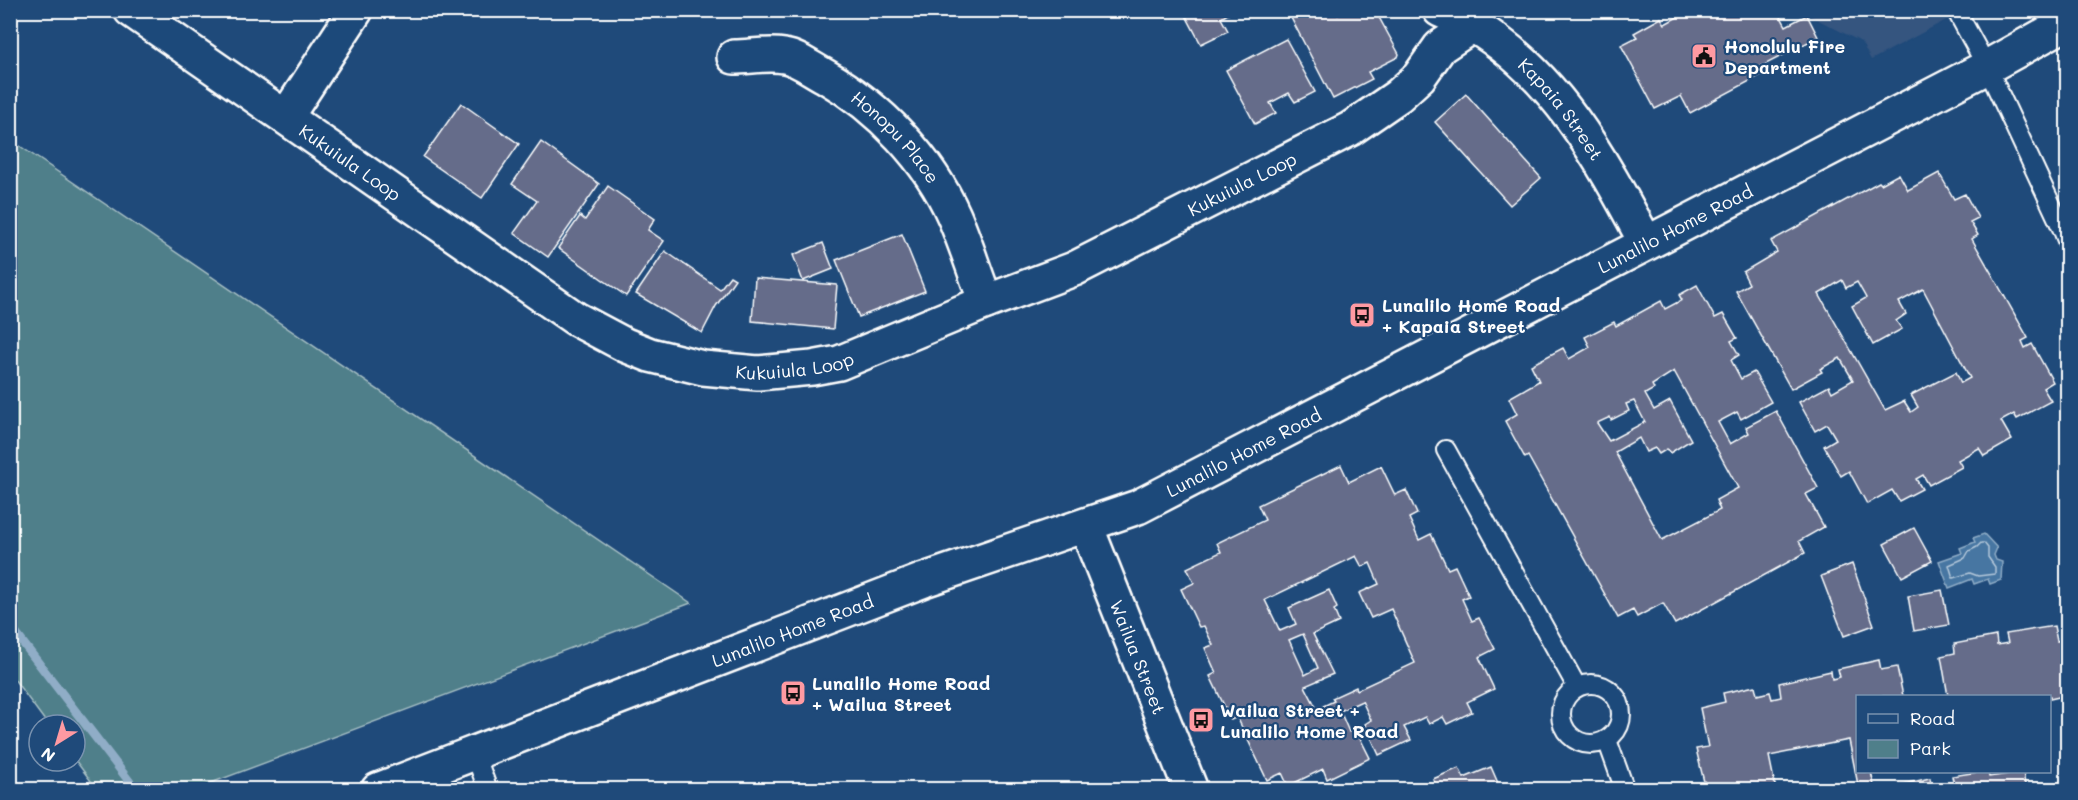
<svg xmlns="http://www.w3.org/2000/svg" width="2078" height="800" font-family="Mali,sans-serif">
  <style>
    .built { fill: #34547f }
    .green { fill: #4f7f8a; stroke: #a7bfc4; stroke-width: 1.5 }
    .water { fill: #4676a2; stroke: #90adc7; stroke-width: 1.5 }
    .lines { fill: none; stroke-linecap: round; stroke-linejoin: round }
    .shore { stroke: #b5c8da; stroke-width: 1.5 }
    .stream { stroke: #90adc7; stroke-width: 9 }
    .building { fill: #656c8a; stroke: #fff; stroke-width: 1.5; fill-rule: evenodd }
    .service-casing { stroke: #fff; stroke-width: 22 }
    .minor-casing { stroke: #fff; stroke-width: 38 }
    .secondary-casing { stroke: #fff; stroke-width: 38 }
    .service { stroke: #1f4a7a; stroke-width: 18 }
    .minor { stroke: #1f4a7a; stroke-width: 33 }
    .secondary { stroke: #1f4a7a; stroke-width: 33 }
    .labels { text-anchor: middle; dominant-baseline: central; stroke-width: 4.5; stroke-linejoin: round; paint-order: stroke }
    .poi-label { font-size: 18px; font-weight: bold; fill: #fff; stroke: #1f4a7a; text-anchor: start }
    .street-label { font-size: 18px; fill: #fff; stroke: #1f4a7a }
  </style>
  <rect width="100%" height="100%" fill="#1f4a7a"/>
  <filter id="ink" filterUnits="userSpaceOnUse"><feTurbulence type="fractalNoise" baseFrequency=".0167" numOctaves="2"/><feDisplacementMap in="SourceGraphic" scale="12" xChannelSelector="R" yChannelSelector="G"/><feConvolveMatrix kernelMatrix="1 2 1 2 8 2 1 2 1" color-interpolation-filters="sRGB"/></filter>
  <g filter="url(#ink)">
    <path class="built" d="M 1801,11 L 1963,11 L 1871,60 L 1861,42 Z"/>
    <path class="green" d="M 11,140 L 691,603 L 195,789 L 97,789 L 75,760 L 75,725 L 48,725 L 11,675 Z"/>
    <path class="water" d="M 1984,534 L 1997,548 L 1994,555 L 1996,560 L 2002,562 L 2001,580 L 1990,584 L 1988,579 L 1974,584 L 1972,579 L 1949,588 L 1939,561 L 1962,553 L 1960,548 L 1975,542 L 1973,538 Z"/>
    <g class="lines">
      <path class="shore" d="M 1981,543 L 1984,543 L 1988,548 L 1988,557 L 1995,567 L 1995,574 L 1978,576 L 1970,573 L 1953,578 L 1949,565 L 1965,558 L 1969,551 L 1977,547 Z"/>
      <path class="stream" d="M 10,626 L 136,790"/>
    </g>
    <g class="building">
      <path d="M 1183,10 L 1235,10 L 1221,18 L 1228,31 L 1201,44 Z"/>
      <path d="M 1287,10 L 1336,10 L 1338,15 L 1347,10 L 1369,10 L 1372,14 L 1376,12 L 1399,54 L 1398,57 L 1368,72 L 1372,79 L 1333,99 Z"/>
      <path d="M 1690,10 L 1782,10 L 1784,13 L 1780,15 L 1786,26 L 1807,15 L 1818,37 L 1760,67 L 1763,74 L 1690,113 L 1681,96 L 1655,109 L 1621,45 L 1637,37 L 1634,33 L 1661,18 L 1665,24 Z"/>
      <path d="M 1286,39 L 1315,92 L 1295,102 L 1289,93 L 1270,103 L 1276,113 L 1255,124 L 1226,70 Z"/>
      <path d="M 1466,94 L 1541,178 L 1510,205 L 1435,122 Z"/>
      <path d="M 461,103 L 519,144 L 482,198 L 423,157 Z"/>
      <path d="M 541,142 L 599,184 L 548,257 L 514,233 L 537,201 L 512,184 Z"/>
      <path d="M 1939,173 L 1954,199 L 1965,194 L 1978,218 L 1970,222 L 1978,235 L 1972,239 L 2028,338 L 2022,341 L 2025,348 L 2032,344 L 2053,382 L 2043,388 L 2051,401 L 2017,419 L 2014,414 L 2001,421 L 2012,440 L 1984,456 L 1979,448 L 1958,460 L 1962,467 L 1929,485 L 1923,475 L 1916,479 L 1922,489 L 1899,501 L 1892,490 L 1867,504 L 1849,471 L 1841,476 L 1824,446 L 1836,439 L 1827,424 L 1815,431 L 1799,402 L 1829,386 L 1832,392 L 1853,380 L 1840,358 L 1820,369 L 1822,372 L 1791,389 L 1736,291 L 1749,284 L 1743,272 L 1777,252 L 1771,241 L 1879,182 L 1881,184 L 1899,174 L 1908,190 ZM 1842,280 L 1846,288 L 1857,282 L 1866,298 L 1852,306 L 1873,345 L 1902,329 L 1896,321 L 1906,314 L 1899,302 L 1923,289 L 1970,378 L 1961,383 L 1956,372 L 1911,395 L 1918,407 L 1911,412 L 1904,401 L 1885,410 L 1819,294 Z"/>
      <path d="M 608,186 L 655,219 L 648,230 L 664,241 L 626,296 L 558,248 L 580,216 L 585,220 Z"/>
      <path d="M 902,234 L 925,291 L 859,317 L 836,260 Z"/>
      <path d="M 823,243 L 833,269 L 803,281 L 793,255 Z"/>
      <path d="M 665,251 L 720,289 L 730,276 L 735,279 L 716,306 L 702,333 L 636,294 Z"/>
      <path d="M 755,278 L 837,285 L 833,329 L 752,321 Z"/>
      <path d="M 1697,285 L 1715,318 L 1723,314 L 1737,338 L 1731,341 L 1739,355 L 1731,360 L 1741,379 L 1754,372 L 1771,402 L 1741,419 L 1737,412 L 1718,422 L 1730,444 L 1749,433 L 1746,427 L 1776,411 L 1818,488 L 1806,494 L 1824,527 L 1799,541 L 1805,553 L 1675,624 L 1663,603 L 1637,617 L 1633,610 L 1618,618 L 1528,456 L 1525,458 L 1505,421 L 1517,414 L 1509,398 L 1539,381 L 1531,365 L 1563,348 L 1569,359 L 1590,347 L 1585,337 L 1614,322 L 1616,326 L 1661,301 L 1665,309 L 1682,300 L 1679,295 ZM 1674,371 L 1738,488 L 1716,500 L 1720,510 L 1662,540 L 1615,452 L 1639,438 L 1646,452 L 1655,448 L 1659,454 L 1667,449 L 1670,453 L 1691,440 L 1670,401 L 1654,410 L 1645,394 L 1654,389 L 1652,385 ZM 1634,401 L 1645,422 L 1609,441 L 1597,423 L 1610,417 L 1611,420 L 1629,411 L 1626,404 Z"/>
      <path d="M 1341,465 L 1349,482 L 1381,466 L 1395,495 L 1406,490 L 1417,514 L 1409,518 L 1419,540 L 1431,534 L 1448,569 L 1455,566 L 1469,596 L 1462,599 L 1472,621 L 1479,618 L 1495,649 L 1479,657 L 1494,689 L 1467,702 L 1472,712 L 1447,724 L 1443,717 L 1429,724 L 1425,717 L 1404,727 L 1411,740 L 1379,755 L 1365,724 L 1371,720 L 1362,701 L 1340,711 L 1349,732 L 1355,728 L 1370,758 L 1327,779 L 1323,769 L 1288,786 L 1282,773 L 1267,780 L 1237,717 L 1231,720 L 1210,676 L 1216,673 L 1205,648 L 1213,645 L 1204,626 L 1199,627 L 1181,589 L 1194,583 L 1187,568 L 1221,552 L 1217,543 L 1265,520 L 1258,505 ZM 1356,556 L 1362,567 L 1370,563 L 1379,584 L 1359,593 L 1371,618 L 1391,609 L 1415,663 L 1357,690 L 1356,687 L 1332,698 L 1334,701 L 1317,709 L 1305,686 L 1333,674 L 1313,634 L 1339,622 L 1334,610 L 1337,608 L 1329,590 L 1289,608 L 1296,624 L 1280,631 L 1265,600 ZM 1303,634 L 1318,668 L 1305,675 L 1289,640 Z"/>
      <path d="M 1914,528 L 1932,561 L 1902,577 L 1884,544 Z"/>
      <path d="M 1852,564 L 1874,625 L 1844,636 L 1821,576 Z"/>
      <path d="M 1942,590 L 1949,625 L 1914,631 L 1908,596 Z"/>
      <path d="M 2054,626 L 2057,641 L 2067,639 L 2065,632 L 2068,631 L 2068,695 L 2050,699 L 2050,696 L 1948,696 L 1941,656 L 1955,653 L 1954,644 L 1996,636 L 1997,645 L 2008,643 L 2006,634 Z"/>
      <path d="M 1879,660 L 1881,670 L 1897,667 L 1903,696 L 1858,696 L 1858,772 L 1871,772 L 1875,790 L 1859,790 L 1849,740 L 1769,756 L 1776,790 L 1706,790 L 1696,749 L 1708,747 L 1700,708 L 1725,702 L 1723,693 L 1755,686 L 1757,695 L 1770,692 L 1772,699 L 1781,697 L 1779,683 L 1831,671 L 1832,679 L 1840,677 L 1838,669 Z"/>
      <path d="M 1491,767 L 1501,790 L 1430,790 L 1437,787 L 1433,779 L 1459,768 L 1464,778 Z"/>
      <path d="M 1978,772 L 1988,772 L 1989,777 L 2008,774 L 2008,772 L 2023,772 L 2026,790 L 1955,790 L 1952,776 Z"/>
      <path d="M 1930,778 L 1932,790 L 1896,790 L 1895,786 Z"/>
    </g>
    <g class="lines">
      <g class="service-casing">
        <g id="service">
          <path d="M 1956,10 L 1987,67 L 2062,228 L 2068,243"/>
          <path d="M 1446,450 L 1577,687"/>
          <circle cx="1591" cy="714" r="30"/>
          <path d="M 1607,740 L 1625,790"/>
          <path d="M 475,754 L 488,790"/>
        </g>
      </g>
      <g class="minor-casing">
        <g id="minor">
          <path id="s1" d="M 131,10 L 576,319 L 625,345 L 650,355 L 703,368 L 758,373 L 812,368 L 839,363 L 986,302 L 1074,269 L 1350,129 L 1398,96 L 1419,77 L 1440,47 L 1473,25"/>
          <path id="s2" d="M 1440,10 C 1451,15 1464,20 1474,26 C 1557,75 1602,161 1646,243"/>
          <path id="s3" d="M 734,57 C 750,57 768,53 784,56 C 798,58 813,70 825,76 C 879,107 929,159 954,216 C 966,244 975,274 986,302"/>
          <path d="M 286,117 L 356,10"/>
        </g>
      </g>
      <g class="secondary-casing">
        <g id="secondary">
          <path id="s4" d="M 1086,526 L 1191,790"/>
          <path id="s5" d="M 378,790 L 924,580 L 1138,507 L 1987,67 L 2068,22"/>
        </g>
      </g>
      <use href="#service" class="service"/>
      <use href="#minor" class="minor"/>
      <use href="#secondary" class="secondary"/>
    </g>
  </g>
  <defs>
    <g id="civic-square" transform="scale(1.35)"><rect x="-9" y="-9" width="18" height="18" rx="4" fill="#ff9aa2" stroke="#1f4a7a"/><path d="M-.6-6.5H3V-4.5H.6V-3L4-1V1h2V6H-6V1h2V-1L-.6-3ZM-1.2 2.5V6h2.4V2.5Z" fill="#111"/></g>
    <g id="bus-square" transform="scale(1.35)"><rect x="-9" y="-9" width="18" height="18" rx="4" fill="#ff9aa2" stroke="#1f4a7a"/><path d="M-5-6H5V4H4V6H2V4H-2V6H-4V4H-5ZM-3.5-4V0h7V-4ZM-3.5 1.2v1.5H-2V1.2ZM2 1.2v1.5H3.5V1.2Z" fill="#111"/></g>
  </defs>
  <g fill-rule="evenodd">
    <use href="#civic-square" x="1704" y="56"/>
    <use href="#bus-square" x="1362" y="315"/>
    <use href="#bus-square" x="793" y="693"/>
    <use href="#bus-square" x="1201" y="720"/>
  </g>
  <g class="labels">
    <g class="poi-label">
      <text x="1724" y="46">Honolulu Fire<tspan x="1724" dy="21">Department</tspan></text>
      <text x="1382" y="305">Lunalilo Home Road<tspan x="1382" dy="21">+ Kapaia Street</tspan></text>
      <text x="812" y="683">Lunalilo Home Road<tspan x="812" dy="21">+ Wailua Street</tspan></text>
      <text x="1220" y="710">Wailua Street +<tspan x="1220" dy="21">Lunalilo Home Road</tspan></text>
    </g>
    <g class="street-label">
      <text stroke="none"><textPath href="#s2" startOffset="159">Kapaia Street</textPath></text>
      <text stroke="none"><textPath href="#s3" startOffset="190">Honopu Place</textPath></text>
      <text stroke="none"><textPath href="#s1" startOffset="267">Kukuiula Loop</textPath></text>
      <text stroke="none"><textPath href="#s1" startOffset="1257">Kukuiula Loop</textPath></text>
      <text stroke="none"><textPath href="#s5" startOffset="1416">Lunalilo Home Road</textPath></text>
      <text stroke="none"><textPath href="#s1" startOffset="771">Kukuiula Loop</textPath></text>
      <text stroke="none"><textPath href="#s5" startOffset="930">Lunalilo Home Road</textPath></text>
      <text stroke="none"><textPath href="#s5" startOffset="444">Lunalilo Home Road</textPath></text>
      <text stroke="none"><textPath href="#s4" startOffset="141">Wailua Street</textPath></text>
    </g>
  </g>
  <rect width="2078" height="800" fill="none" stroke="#1f4a7a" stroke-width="36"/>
  <rect x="18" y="18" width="2042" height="764" fill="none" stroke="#fff" stroke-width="2" filter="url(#ink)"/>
  <rect x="1856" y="695" width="195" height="78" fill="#1f4a7a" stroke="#7992af" stroke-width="1.5"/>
  <rect x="1868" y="714" width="30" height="9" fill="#1f4a7a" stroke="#7992af" stroke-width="1.5"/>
  <text x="1910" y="725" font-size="18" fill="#ffffff">Road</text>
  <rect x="1868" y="740" width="30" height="18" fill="#4f7f8a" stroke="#7992af" stroke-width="1.5"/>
  <text x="1910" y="755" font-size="18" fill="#ffffff">Park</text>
  <g transform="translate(57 743) rotate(217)"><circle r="28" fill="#1f4a7a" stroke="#7992af" stroke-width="1.5"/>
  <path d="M0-4.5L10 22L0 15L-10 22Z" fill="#ff9aa2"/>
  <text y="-9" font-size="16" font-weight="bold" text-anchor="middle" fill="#ffffff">N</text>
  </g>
</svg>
